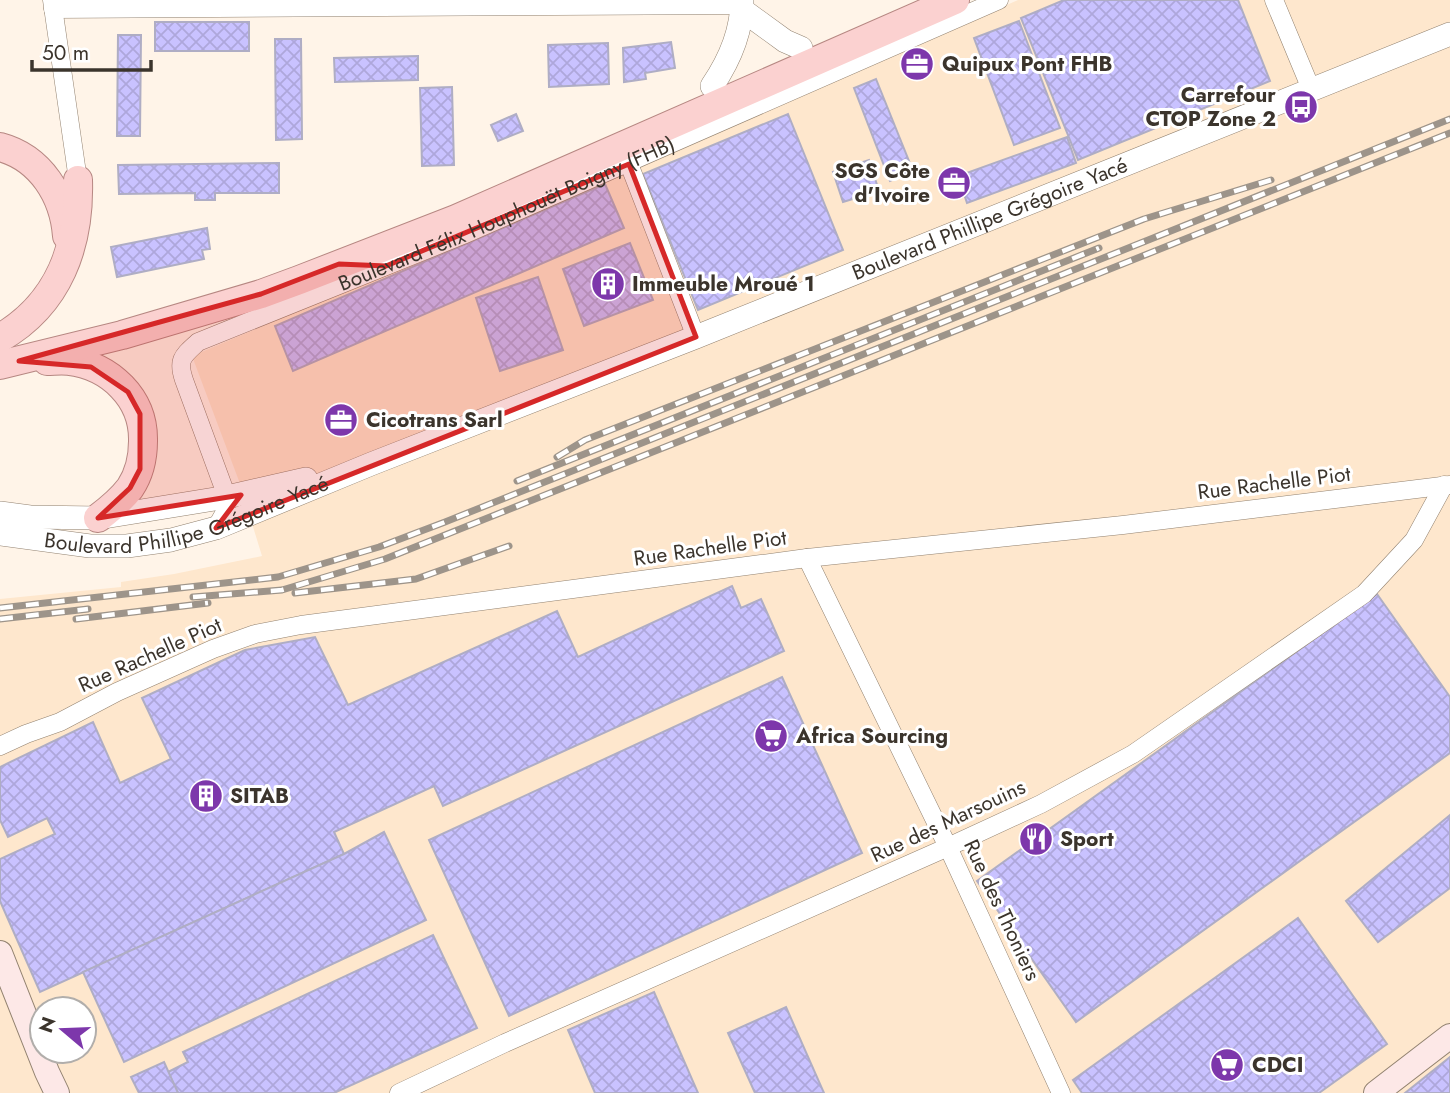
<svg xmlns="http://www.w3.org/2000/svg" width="1450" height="1093" font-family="Jost,sans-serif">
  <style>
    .built { fill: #fee7cd; fill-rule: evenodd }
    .building { fill: url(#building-cross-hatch); stroke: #afadc4; stroke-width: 2 }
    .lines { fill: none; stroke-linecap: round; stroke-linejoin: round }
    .minor-casing { stroke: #928270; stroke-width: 19 }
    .tertiary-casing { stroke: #928270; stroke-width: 24 }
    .secondary-casing { stroke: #928270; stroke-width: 26 }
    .primary-casing { stroke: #b68782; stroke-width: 30 }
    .minor { stroke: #fff; stroke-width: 18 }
    .tertiary { stroke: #fff; stroke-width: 23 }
    .secondary { stroke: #fde8e7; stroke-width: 24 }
    .primary { stroke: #fbd1d0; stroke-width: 28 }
    .rail-casing { stroke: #9d948a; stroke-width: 7 }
    .rail { stroke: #fff; stroke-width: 4.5; stroke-dasharray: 13; stroke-linecap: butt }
    .marked { fill: #d62828; fill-opacity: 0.2; stroke: #d62828; stroke-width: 5; stroke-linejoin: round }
    .labels { text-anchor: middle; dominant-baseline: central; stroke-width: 6; stroke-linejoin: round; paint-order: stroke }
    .poi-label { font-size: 21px; font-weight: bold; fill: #3b342c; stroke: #fff; text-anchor: start }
    .street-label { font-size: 21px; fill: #3b342c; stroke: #fff }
  </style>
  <defs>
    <pattern id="building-cross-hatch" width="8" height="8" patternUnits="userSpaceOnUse" patternTransform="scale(1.75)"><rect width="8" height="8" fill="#c9c2ff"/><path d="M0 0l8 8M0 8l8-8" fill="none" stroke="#aea7db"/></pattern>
  </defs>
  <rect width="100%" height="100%" fill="#fff4e8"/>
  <path class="built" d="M 1018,0 L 1450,0 L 1450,1093 L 0,1093 L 0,599 L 121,587 L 121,582 L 174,574 L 262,556 L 239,481 L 192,356 L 644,165 ZM 42,1009 L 84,1009 L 84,1051 L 42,1051 Z"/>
  <g class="building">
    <path d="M 1064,0 L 1238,0 L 1270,81 L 1078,160 L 1021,18 Z"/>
    <path d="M 1019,21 L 1060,128 L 1014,145 L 974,38 Z"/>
    <rect x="155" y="22" width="94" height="29"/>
    <path d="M 118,35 L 141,35 L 140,136 L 117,136 Z"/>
    <path d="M 275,39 L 301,39 L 302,139 L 276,140 Z"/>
    <path d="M 671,42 L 675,68 L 645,73 L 646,79 L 624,82 L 623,48 Z"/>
    <path d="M 608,43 L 609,84 L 549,87 L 548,45 Z"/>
    <path d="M 418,56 L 418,80 L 335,82 L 334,58 Z"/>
    <path d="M 876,79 L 913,171 L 890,181 L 854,88 Z"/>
    <path d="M 452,87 L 454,165 L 422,166 L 420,88 Z"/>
    <path d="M 516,114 L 523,131 L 498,141 L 491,125 Z"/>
    <path d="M 788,114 L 843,250 L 698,310 L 643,174 Z"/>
    <path d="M 1067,137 L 1076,163 L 967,203 L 958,176 Z"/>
    <path d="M 869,160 L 879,191 L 843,202 L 833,172 Z"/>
    <path d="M 279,163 L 279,193 L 215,193 L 215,200 L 195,200 L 195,193 L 119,194 L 118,165 Z"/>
    <path d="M 605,184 L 624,228 L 293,371 L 275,326 Z"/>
    <path d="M 207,228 L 210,249 L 202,250 L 204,259 L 117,277 L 111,247 Z"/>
    <path d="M 630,243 L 653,300 L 584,326 L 563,269 Z"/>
    <path d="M 538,277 L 563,350 L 500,371 L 476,298 Z"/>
    <path d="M 732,586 L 741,608 L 761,599 L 784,651 L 443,806 L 434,786 L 334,832 L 344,854 L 40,992 L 0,901 L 0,859 L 55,834 L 47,818 L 8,837 L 0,820 L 0,767 L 93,722 L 120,783 L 171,759 L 142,698 L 245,650 L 315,637 L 348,705 L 557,611 L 578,657 Z"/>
    <path d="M 1377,594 L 1450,697 L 1450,753 L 1076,1022 L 977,881 Z"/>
    <path d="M 782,677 L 862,853 L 509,1016 L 429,840 Z"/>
    <path d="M 1450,815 L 1450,888 L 1378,942 L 1346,901 Z"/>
    <path d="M 384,832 L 426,920 L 124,1062 L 83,972 L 344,854 Z"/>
    <path d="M 1298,918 L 1387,1044 L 1319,1093 L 1082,1093 L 1073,1080 Z"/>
    <path d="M 433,935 L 477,1028 L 334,1093 L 178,1093 L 168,1072 L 188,1062 L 183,1052 Z"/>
    <path d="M 654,992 L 698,1093 L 595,1093 L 568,1030 Z"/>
    <path d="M 786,1007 L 824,1093 L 755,1093 L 728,1033 Z"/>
    <path d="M 1450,1057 L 1450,1093 L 1405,1093 Z"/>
    <path d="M 164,1062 L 178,1093 L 139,1093 L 131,1077 Z"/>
  </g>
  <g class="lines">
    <g class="minor-casing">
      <g id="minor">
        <path d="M 52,0 L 78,180"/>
        <path d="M 1274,0 L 1311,89"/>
        <path d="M 53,9 L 742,5"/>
        <path d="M 629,164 L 696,337"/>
        <path id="s1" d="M 216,528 L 225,512 L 227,497 L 184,380 C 177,359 183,356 198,342 L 463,235 L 999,0"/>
        <path d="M 807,558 L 948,847 L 1061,1093"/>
        <path d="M 0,746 L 26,734 L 60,722 L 117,692 L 213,649 L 255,634 L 301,625 L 807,558 L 1123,525 L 1450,485"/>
        <path d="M 399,1093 L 505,1043 L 948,847 L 1041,804 L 1133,754 L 1364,594 L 1414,540 L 1444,485"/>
      </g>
    </g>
    <g class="tertiary-casing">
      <g id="tertiary">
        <path d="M 741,9 L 785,41 L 801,48"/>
        <path d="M 712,86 C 729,61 742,31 742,0"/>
        <path d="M 0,513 L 30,517 L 98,518 L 227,497 L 306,479"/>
        <path id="s2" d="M 0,534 L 90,546 L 127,546 L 171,540 L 216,528 L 371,464 L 696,337 L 1450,34"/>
      </g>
    </g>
    <g class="secondary-casing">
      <g id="secondary">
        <path d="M 0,953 L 47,1072 L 57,1093"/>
        <path d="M 1376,1093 L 1450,1036"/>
      </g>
    </g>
    <g class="primary-casing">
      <g id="primary">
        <path d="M 0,147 C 41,158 64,196 67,236"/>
        <path d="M 0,338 C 59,304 80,245 78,180"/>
        <path d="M 47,361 C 54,361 62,360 69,361 C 110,366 144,398 143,441 C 143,458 140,473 130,488 C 121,500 110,509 98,518"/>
        <path d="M 0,365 L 122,335 L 261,294 L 299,280 L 456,219 L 955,0"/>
      </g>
    </g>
    <use href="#minor" class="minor"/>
    <use href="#tertiary" class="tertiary"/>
    <use href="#secondary" class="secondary"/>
    <use href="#primary" class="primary"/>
    <g class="rail-casing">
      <g id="rail">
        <path d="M 557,457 L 585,440 L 1144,219 L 1271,180"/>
        <path d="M 517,481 L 1099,248"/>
        <path d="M 295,593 L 416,579 L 509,546"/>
        <path d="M 193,597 L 282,590 L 385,559 L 1450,133"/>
        <path d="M 0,608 L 278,577 L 379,547 L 445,522 L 1450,119"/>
        <path d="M 0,619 L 88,609"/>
        <path d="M 76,619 L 208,603"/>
      </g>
    </g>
    <use href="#rail" class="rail"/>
  </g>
  <path class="marked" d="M 629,164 L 696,337 L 216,528 L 241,495 L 98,518 L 130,488 L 140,469 L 140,414 L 128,392 L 91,367 L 19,361 L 261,294 L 339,264 L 386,266 Z"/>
  <defs>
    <g id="office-disc" transform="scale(1.75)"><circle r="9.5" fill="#7d37ab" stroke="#fff"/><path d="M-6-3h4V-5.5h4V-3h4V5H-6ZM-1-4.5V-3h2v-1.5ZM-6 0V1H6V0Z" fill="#fff"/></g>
    <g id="bus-disc" transform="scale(1.75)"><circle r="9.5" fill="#7d37ab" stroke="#fff"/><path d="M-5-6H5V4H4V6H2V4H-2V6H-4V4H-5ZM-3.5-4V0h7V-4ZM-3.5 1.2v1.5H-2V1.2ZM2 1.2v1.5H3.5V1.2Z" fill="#fff"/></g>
    <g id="building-disc" transform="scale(1.75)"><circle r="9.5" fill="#7d37ab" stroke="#fff"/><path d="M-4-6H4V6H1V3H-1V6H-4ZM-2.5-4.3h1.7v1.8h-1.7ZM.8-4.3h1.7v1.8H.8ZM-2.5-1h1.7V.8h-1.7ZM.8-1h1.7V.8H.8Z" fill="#fff"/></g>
    <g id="supermarket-disc" transform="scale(1.75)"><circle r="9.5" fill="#7d37ab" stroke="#fff"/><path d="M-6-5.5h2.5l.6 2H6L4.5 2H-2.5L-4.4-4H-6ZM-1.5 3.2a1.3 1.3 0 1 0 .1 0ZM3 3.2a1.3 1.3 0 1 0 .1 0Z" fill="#fff"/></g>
    <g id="restaurant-disc" transform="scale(1.75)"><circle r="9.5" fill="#7d37ab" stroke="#fff"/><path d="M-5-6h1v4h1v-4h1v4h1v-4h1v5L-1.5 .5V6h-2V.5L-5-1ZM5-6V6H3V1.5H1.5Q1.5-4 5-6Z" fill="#fff"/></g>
  </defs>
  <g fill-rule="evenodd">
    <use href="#office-disc" x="917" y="64"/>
    <use href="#bus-disc" x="1301" y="107"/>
    <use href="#office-disc" x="954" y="183"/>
    <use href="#building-disc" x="608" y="284"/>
    <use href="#office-disc" x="341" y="420"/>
    <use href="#supermarket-disc" x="771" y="736"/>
    <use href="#building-disc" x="206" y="796"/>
    <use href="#restaurant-disc" x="1036" y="839"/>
    <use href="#supermarket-disc" x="1227" y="1065"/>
  </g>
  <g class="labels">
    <g class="poi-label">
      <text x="942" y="64">Quipux Pont FHB</text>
      <text x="1276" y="95" text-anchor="end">Carrefour<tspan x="1276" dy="24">CTOP Zone 2</tspan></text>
      <text x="930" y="171" text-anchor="end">SGS Côte<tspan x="930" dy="24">d'Ivoire</tspan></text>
      <text x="632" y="284">Immeuble Mroué 1</text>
      <text x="366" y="420">Cicotrans Sarl</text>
      <text x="796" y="736">Africa Sourcing</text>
      <text x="230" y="796">SITAB</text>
      <text x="1060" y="839">Sport</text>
      <text x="1252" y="1065">CDCI</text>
    </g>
    <g class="street-label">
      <text stroke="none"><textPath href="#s1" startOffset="537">Boulevard Félix Houphouët Boigny (FHB)</textPath></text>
      <text stroke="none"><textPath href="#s2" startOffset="1052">Boulevard Phillipe Grégoire Yacé</textPath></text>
      <text transform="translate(1274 483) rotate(-7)">Rue Rachelle Piot</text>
      <text stroke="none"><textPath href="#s2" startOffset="192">Boulevard Phillipe Grégoire Yacé</textPath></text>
      <text transform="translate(710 548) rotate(-8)">Rue Rachelle Piot</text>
      <text transform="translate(150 655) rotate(-24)">Rue Rachelle Piot</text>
      <text transform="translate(948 821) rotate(-25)">Rue des Marsouins</text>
      <text transform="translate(1002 910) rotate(65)">Rue des Thoniers</text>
    </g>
  </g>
  <g transform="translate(63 1030) rotate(289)"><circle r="33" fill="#ffffff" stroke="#b1aeab" stroke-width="2"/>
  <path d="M0-5L12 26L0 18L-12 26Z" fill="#7d37ab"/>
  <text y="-10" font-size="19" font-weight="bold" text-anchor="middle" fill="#3b342c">N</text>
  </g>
  <path d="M32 60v10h119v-10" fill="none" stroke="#3b342c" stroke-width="3.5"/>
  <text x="42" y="60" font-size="21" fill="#3b342c" stroke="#ffffff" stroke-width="5" paint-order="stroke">50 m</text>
</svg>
